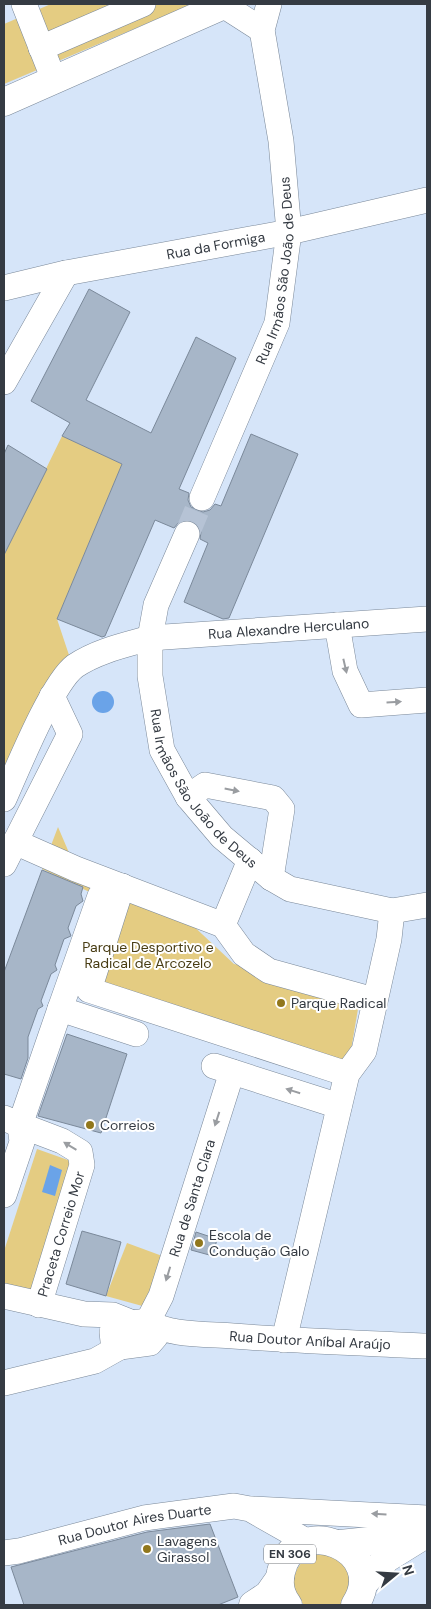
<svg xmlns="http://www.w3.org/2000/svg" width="431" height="1609" font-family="'DM Sans',sans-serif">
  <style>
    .green { fill: #e4cc82 }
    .water { fill: #6aa3e8 }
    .building { fill: #a7b6c8; stroke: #7b899a }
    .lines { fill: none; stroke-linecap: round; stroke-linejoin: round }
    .minor-tunnel { stroke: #b6c3d5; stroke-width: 25; stroke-dasharray: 25 12; stroke-linecap: butt }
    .minor-casing { stroke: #7a8899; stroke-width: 26 }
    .major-casing { stroke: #7a8899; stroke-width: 29 }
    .minor { stroke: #fff; stroke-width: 25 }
    .major { stroke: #fff; stroke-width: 28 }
    .oneway { fill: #9a9da1 }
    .poi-dot { fill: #91771c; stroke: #fff; stroke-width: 2 }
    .labels { text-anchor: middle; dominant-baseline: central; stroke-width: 4; stroke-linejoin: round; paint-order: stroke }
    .shield { fill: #fff; stroke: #72767b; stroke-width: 1 }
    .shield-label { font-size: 12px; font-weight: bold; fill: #353b43 }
    .street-label { font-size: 14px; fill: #353b43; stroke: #fff }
    .park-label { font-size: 14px; fill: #483c13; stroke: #fff }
    .poi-label { font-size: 14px; fill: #353b43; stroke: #fff; text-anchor: start }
  </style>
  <rect width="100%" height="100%" fill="#d6e5f9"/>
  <g class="green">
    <path d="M 51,4 L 193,4 L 4,84 L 4,24 Z"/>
    <path d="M 62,436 L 122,464 L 57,619 L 73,667 L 4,789 L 4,555 Z"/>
    <path d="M 58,827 L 76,869 L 171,905 L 234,964 L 269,971 L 360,997 L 347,1074 L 84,988 L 110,902 L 42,869 Z"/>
    <path d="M 37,1149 L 82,1165 L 39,1305 L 4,1296 L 4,1251 Z"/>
    <path d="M 127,1243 L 165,1257 L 146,1307 L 106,1296 Z"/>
    <path d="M 317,1552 L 336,1554 L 353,1577 L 342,1605 L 304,1605 C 286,1586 293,1562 317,1552 Z"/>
  </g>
  <g class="water">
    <circle cx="103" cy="702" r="11"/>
    <path d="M 50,1165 L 62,1170 L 55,1196 L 42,1192 Z"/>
  </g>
  <g class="building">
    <path d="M 89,289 L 130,312 L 86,400 L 151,433 L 196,337 L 236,358 L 179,489 L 189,493 L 188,500 L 191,507 L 203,512 L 210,510 L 215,504 L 221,506 L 251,434 L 298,454 L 229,618 L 223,619 L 184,602 L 208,543 L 200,539 L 201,532 L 198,525 L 186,520 L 179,522 L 174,528 L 155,520 L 105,636 L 102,637 L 57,619 L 122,464 L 62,436 L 70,423 L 31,401 Z"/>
    <path d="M 8,445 L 47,469 L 4,555 L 4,454 Z"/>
    <path d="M 42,870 L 83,887 L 81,894 L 83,901 L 76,906 L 68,928 L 71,936 L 64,939 L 55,965 L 57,970 L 51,974 L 41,1001 L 43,1006 L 38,1009 L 28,1037 L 28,1058 L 21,1079 L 4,1074 L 4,972 Z"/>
    <path d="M 67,1034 L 127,1054 L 101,1133 L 38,1116 Z"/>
    <path d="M 82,1231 L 121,1242 L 106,1296 L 66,1284 Z"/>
    <path d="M 196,1232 L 217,1239 L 213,1256 L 191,1250 Z"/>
    <path d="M 210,1524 L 238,1597 L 218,1605 L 24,1605 L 11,1567 L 147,1532 Z"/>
  </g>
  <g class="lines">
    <path class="minor-tunnel" d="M 187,534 L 202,498"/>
    <g class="minor-casing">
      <g id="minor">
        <path d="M 24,4 L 54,80"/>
        <path d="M 223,5 L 262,30"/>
        <path d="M 41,48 L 143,4"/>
        <path id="s1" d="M 4,288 L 66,273 L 289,232 L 427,200"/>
        <path d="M 4,382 L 66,273"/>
        <path id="s2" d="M 202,498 L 277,323 L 289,232 L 281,141 L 262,30 L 269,4"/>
        <path id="s3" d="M 187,534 L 156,605 L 150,638 L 150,676 L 162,750 L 188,797 L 222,837 L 271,878 L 290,889 L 392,911 L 427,905"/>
        <path d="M 337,625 L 345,671 L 361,705 L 427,700"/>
        <path d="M 188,797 L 205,785 L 273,798 L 282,809 L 271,878"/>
        <path id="s4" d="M 4,799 C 17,770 52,683 75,666 C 97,651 125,645 150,638 L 427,619"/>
        <path d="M 15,842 L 76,869 L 223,925 L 244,954 L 269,971 L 374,1000"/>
        <path d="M 4,864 L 70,734 L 52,696"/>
        <path d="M 122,886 L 89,990 L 347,1074"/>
        <path d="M 223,925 L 250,860"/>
        <path d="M 60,1009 L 100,896"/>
        <path d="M 214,1066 L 339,1106"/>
        <path d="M 4,1118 L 20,1125 L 60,1009 L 136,1034"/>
        <path d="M 4,1195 L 22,1142 L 20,1125 L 62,1141 L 80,1152 L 82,1165 L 39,1305"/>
        <path d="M 4,1296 L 84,1314 L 113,1315 L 133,1323"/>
        <path id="s5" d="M 148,1321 L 161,1296 L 232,1072"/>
        <path id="s6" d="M 155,1327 L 156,1336 L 150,1343 L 120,1347 L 113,1341 L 112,1332 L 118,1325 L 148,1321 C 166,1336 210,1334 233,1336 C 298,1341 362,1343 427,1346"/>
        <path d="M 284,1340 L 347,1074 L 364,1051 L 389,939 L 392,911"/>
        <path d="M 4,1383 L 95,1361 L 120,1347"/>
        <path d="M 253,1509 L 427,1518"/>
        <path id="s7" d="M 4,1553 L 19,1551 L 144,1518 L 234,1506 L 250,1509 L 308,1542"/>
      </g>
    </g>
    <g class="major-casing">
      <g id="major">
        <path d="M 4,102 L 226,4"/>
        <path d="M 340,1544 L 379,1540 L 427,1526"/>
        <path d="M 363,1584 L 387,1558 L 421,1537"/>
        <path d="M 253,1605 L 268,1595 L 280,1578"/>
        <path d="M 288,1605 C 281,1596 278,1584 281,1572 C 295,1510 391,1549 355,1605"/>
      </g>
    </g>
    <use href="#minor" class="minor"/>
    <use href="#major" class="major"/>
  </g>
  <defs><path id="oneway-solid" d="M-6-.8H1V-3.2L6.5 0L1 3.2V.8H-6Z" transform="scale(1.25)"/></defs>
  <g class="oneway">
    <use href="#oneway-solid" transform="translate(345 666) rotate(77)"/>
    <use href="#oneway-solid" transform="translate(394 702) rotate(-4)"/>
    <use href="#oneway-solid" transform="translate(232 790) rotate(11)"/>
    <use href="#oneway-solid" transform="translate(293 1091) rotate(-163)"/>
    <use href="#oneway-solid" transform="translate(217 1119) rotate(108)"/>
    <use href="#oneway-solid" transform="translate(70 1146) rotate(-149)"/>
    <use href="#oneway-solid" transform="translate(168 1274) rotate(107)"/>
    <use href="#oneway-solid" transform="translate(379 1514) rotate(-177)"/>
  </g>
  <g class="poi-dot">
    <circle cx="281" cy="1003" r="5"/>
    <circle cx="90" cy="1125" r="5"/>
    <circle cx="199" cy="1243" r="5"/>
    <circle cx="147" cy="1549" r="5"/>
  </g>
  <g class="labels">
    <rect class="shield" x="264" y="1544.5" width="52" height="19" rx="4"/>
    <g class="shield-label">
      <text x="290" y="1554">EN 306</text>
    </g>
    <g class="street-label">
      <text stroke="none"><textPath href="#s1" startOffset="216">Rua da Formiga</textPath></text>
      <text stroke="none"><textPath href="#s2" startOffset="242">Rua Irmãos São João de Deus</textPath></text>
      <text stroke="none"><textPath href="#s4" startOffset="371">Rua Alexandre Herculano</textPath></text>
      <text stroke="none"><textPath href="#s3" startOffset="278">Rua Irmãos São João de Deus</textPath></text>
      <text stroke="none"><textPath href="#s5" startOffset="131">Rua de Santa Clara</textPath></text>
      <text transform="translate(61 1234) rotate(-73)">Praceta Correio Mor</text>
      <text stroke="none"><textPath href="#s6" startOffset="271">Rua Doutor Aníbal Araújo</textPath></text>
      <text stroke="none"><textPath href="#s7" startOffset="134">Rua Doutor Aires Duarte</textPath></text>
    </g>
    <g class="park-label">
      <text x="148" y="947">Parque Desportivo e<tspan x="148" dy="16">Radical de Arcozelo</tspan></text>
    </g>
    <g class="poi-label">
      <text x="291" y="1003">Parque Radical</text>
      <text x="100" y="1125">Correios</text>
      <text x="209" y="1235">Escola de<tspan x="209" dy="16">Condução Galo</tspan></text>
      <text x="157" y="1541">Lavagens<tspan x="157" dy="16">Girassol</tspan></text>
    </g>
  </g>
  <rect width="431" height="1609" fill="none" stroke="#353b43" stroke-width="10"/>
  <g transform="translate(396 1574) rotate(72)" stroke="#ffffff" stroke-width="4" paint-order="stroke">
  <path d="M0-4L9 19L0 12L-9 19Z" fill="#353b43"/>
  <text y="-8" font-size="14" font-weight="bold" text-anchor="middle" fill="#353b43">N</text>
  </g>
</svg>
